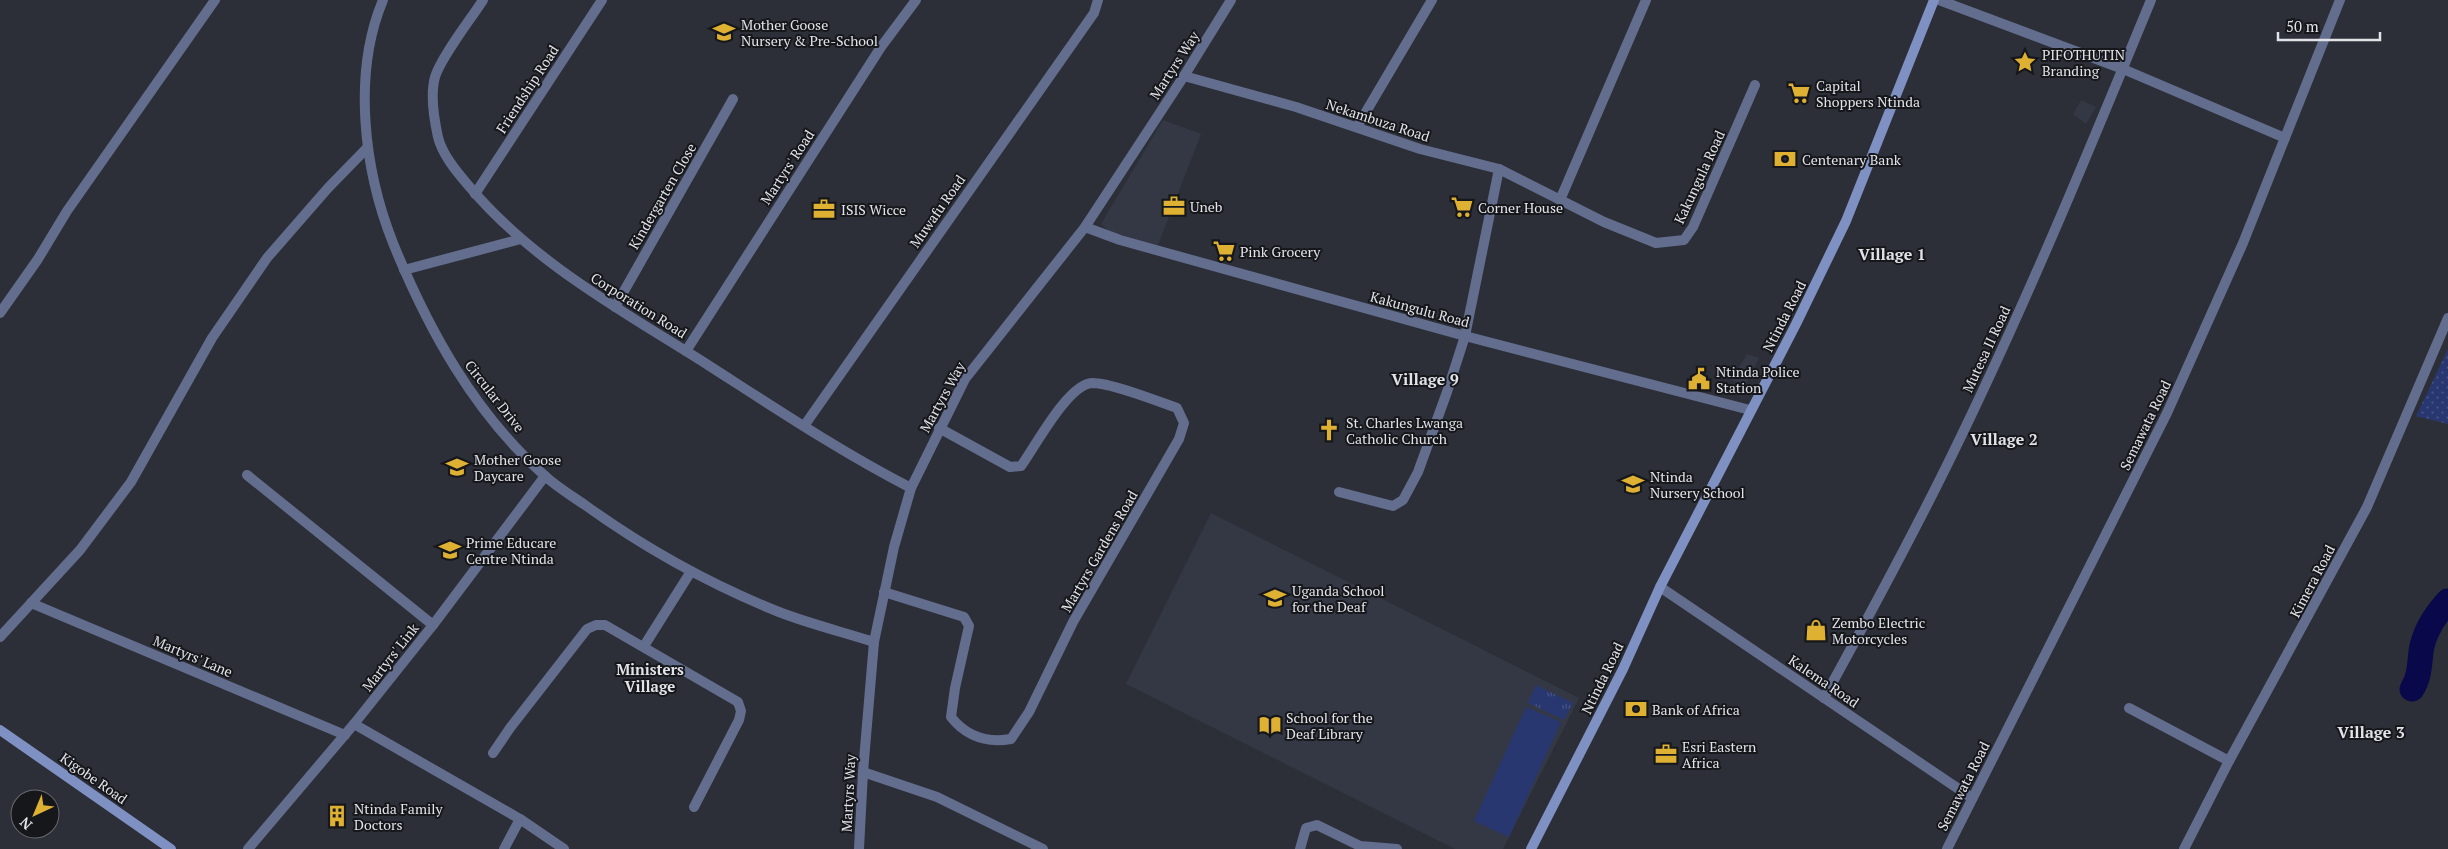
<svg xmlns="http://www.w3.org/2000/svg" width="2448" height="849" font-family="'PT Serif',serif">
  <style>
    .built { fill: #343845 }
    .grass { fill: url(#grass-dots) }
    .park { fill: url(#park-tufts) }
    .pitch { fill: #283770 }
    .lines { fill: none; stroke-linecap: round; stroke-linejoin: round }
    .river { stroke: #08084a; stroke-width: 25 }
    .street { stroke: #636e8e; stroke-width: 10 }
    .secondary { stroke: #7f90c3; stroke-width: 10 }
    .labels { text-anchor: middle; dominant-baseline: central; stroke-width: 4; stroke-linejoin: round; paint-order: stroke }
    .poi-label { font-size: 14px; fill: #e2e3e9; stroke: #16171b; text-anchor: start }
    .street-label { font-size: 14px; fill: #e2e3e9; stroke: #16171b }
    .neighbourhood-label { font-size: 15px; font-weight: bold; fill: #e2e3e9; stroke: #16171b }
    .quarter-label { font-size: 16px; font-weight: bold; fill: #e2e3e9; stroke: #16171b }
  </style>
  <defs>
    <pattern id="grass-dots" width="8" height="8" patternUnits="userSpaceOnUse" patternTransform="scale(1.25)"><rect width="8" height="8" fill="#283770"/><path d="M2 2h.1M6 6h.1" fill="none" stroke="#475484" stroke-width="1.8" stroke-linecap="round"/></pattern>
    <pattern id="park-tufts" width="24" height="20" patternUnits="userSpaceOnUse" patternTransform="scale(1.25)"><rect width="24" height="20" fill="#283770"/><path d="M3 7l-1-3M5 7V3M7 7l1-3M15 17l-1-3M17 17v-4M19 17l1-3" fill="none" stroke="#475484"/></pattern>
  </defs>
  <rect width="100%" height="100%" fill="#2c2f37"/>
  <g class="built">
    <path d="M 2081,100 L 2096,107 L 2086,124 L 2073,114 Z"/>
    <path d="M 1163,120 L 1201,134 L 1158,245 L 1112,234 L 1101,224 Z"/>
    <path d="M 1747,354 L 1759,358 L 1745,386 L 1731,380 Z"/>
    <path d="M 1211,513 L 1579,698 L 1503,849 L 1455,849 L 1126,684 Z"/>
  </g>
  <path class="grass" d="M 2448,349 L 2448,424 L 2416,416 Z"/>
  <path class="park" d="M 1536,685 L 1573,703 L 1564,720 L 1528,703 Z"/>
  <path class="pitch" d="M 1526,707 L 1561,722 L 1509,837 L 1474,821 Z"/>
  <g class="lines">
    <path class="river" d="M 2412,689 C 2421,675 2419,661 2422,646 C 2426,629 2437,613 2448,601"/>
    <g class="street">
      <path d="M 383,0 C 352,74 364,170 393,243 C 428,329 474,413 545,476 C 557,487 572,496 585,505 C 646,549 709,584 779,612 C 810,624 843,632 874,642"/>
      <path d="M 483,0 C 471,19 441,57 435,77 C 430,95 434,119 438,137 C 442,154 456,171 468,185 C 533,263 623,311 708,365 C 775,408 841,452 911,488"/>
      <path d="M 1939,0 L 2123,69 L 2285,138"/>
      <path d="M 1184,76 L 1296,107 L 1420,149 L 1499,169 L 1604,222 L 1656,243 L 1684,240 L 1693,227 L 1755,85"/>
      <path d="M 1357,127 L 1432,0"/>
      <path d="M 475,194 L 602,0"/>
      <path d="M 1560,200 L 1646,0"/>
      <path d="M 1085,227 L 1120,240 L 1465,336 L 1750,410"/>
      <path d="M 404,270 L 521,239"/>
      <path d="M 615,307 L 733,99"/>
      <path d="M 0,313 L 38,259 L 67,211 L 215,0"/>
      <path d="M 686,351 L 881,47 L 916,0"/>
      <path d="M 804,426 L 1094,13 L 1098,0"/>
      <path d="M 247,475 L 433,625"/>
      <path d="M 1339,492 L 1393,506 L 1403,500 L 1418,472 L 1447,392 L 1465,336 L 1499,169"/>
      <path d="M 1660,587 L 1972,798"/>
      <path d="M 884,592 L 964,617 L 969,626 L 955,688 L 951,717 C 966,736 987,743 1011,739 L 1029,712 L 1073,622 L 1179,439 L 1184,423 L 1177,408 C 1157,401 1112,383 1092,383 C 1068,384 1035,447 1021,466 L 1010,467 L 939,428"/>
      <path d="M 31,603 L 345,735"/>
      <path d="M 0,637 L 80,550 L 131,482 L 212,338 L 267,258 L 328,188 L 367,148"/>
      <path d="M 644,646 L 690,573"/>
      <path d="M 1824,698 C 1868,618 1912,537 1952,455 C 2025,306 2088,153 2151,0"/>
      <path d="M 2129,708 L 2229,761"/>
      <path d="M 354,724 L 520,819 L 564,849"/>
      <path d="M 493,753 L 510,728 L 587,629 L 596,625 L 605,625 L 738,702 L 741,711 L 739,720 L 694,807"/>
      <path d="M 863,772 L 937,797 L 1043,849"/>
      <path d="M 248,849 L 354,724 L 433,625 L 545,476"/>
      <path d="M 504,849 L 520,819"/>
      <path d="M 859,849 L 863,772 L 874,642 L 894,547 L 911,488 L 965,379 L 1085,227 L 1184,76 L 1231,0"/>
      <path d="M 1300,849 L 1306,828 L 1317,825 L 1360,846 L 1397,849"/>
      <path d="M 1947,849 L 2167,413 L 2243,243 L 2340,0"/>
      <path d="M 2184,849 L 2229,761 L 2367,507 L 2448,318"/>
    </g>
    <g class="secondary">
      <path d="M 0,730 L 171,849"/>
      <path d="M 1531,849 L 1623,669 L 1660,587 L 1796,324 L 1846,221 L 1934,0"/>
    </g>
  </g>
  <defs>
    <g id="school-bare" transform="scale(1.725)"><path d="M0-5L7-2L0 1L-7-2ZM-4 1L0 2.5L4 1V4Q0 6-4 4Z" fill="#deb133" stroke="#16171b" stroke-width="2.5" paint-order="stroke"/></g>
    <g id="sight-bare" transform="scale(1.725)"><path d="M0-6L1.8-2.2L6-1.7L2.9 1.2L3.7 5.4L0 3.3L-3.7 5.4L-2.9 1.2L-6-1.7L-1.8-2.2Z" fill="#deb133" stroke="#16171b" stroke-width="2.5" paint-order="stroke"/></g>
    <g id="supermarket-bare" transform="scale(1.725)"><path d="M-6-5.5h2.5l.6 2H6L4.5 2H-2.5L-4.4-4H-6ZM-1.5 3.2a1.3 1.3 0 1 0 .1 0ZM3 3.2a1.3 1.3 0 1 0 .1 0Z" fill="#deb133" stroke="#16171b" stroke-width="2.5" paint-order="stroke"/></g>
    <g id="bank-bare" transform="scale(1.725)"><path d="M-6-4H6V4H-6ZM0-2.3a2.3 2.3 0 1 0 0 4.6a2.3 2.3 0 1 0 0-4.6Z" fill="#deb133" stroke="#16171b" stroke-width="2.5" paint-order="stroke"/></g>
    <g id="office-bare" transform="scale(1.725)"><path d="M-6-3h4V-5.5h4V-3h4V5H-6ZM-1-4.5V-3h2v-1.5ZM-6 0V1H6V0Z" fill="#deb133" stroke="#16171b" stroke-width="2.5" paint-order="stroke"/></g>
    <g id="civic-bare" transform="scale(1.725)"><path d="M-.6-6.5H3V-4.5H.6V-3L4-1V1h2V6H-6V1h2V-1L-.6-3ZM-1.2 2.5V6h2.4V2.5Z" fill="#deb133" stroke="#16171b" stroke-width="2.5" paint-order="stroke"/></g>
    <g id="church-bare" transform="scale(1.725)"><path d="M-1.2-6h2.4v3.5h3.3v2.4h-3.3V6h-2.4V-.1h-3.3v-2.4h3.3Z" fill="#deb133" stroke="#16171b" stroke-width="2.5" paint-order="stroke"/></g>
    <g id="shop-bare" transform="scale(1.725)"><path d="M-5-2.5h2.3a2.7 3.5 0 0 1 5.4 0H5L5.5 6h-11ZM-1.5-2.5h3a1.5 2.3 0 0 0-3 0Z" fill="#deb133" stroke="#16171b" stroke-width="2.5" paint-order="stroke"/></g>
    <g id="library-bare" transform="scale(1.725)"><path d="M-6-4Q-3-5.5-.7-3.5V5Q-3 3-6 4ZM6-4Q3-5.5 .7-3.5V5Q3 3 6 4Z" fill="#deb133" stroke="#16171b" stroke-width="2.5" paint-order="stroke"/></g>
    <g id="building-bare" transform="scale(1.725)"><path d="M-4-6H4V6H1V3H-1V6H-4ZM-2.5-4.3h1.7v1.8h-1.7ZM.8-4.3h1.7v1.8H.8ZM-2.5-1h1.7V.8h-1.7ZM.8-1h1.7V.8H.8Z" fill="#deb133" stroke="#16171b" stroke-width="2.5" paint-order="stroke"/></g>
  </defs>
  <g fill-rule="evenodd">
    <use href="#school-bare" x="724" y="32"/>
    <use href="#sight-bare" x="2025" y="62"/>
    <use href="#supermarket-bare" x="1799" y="93"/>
    <use href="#bank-bare" x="1785" y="159"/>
    <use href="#office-bare" x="1174" y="206"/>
    <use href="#supermarket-bare" x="1462" y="207"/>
    <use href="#office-bare" x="824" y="209"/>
    <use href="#supermarket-bare" x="1224" y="251"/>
    <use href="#civic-bare" x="1699" y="379"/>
    <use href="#church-bare" x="1329" y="430"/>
    <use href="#school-bare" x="457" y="467"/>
    <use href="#school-bare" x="1633" y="484"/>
    <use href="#school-bare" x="450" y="550"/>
    <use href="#school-bare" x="1275" y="598"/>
    <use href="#shop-bare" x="1816" y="630"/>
    <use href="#bank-bare" x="1636" y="709"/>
    <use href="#library-bare" x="1270" y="725"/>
    <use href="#office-bare" x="1666" y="754"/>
    <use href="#building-bare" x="337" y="816"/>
  </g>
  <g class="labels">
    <g class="poi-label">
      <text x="741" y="24">Mother Goose<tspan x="741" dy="16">Nursery &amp; Pre-School</tspan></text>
      <text x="2042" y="54">PIFOTHUTIN<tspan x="2042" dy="16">Branding</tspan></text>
      <text x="1816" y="85">Capital<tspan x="1816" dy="16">Shoppers Ntinda</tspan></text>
      <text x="1802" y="159">Centenary Bank</text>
      <text x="1190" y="206">Uneb</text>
      <text x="1478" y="207">Corner House</text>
      <text x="841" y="209">ISIS Wicce</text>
      <text x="1240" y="251">Pink Grocery</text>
      <text x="1716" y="371">Ntinda Police<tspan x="1716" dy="16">Station</tspan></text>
      <text x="1346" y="422">St. Charles Lwanga<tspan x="1346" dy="16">Catholic Church</tspan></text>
      <text x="474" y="459">Mother Goose<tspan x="474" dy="16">Daycare</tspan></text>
      <text x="1650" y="476">Ntinda<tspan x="1650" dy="16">Nursery School</tspan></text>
      <text x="466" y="542">Prime Educare<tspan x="466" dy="16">Centre Ntinda</tspan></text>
      <text x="1292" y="590">Uganda School<tspan x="1292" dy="16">for the Deaf</tspan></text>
      <text x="1832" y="622">Zembo Electric<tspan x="1832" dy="16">Motorcycles</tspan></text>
      <text x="1652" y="709">Bank of Africa</text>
      <text x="1286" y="717">School for the<tspan x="1286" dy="16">Deaf Library</tspan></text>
      <text x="1682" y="746">Esri Eastern<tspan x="1682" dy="16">Africa</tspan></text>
      <text x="354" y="808">Ntinda Family<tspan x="354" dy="16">Doctors</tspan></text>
    </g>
    <g class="street-label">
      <text transform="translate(1174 65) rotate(-57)">Martyrs Way</text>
      <text transform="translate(527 89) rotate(-57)">Friendship Road</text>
      <text transform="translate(1378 120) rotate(18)">Nekambuza Road</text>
      <text transform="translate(787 167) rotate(-57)">Martyrs' Road</text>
      <text transform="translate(1699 177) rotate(-65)">Kakungula Road</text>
      <text transform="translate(662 196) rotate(-60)">Kindergarten Close</text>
      <text transform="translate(937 211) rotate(-55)">Muwafu Road</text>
      <text transform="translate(639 305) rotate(32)">Corporation Road</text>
      <text transform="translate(1420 309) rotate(15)">Kakungulu Road</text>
      <text transform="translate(1784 316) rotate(-63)">Ntinda Road</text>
      <text transform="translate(1986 349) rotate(-65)">Mutesa II Road</text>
      <text transform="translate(495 396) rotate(52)">Circular Drive</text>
      <text transform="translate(942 397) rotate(-61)">Martyrs Way</text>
      <text transform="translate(2145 425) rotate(-64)">Semawata Road</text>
      <text transform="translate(1099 551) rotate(-60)">Martyrs Gardens Road</text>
      <text transform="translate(2312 581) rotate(-62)">Kimera Road</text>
      <text transform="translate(193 656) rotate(23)">Martyrs' Lane</text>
      <text transform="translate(390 657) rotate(-52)">Martyrs' Link</text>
      <text transform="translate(1602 678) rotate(-64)">Ntinda Road</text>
      <text transform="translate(1824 681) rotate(34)">Kalema Road</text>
      <text transform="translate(94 778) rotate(35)">Kigobe Road</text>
      <text transform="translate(1963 786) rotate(-63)">Semawata Road</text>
      <text transform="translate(848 793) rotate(-87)">Martyrs Way</text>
    </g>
    <g class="neighbourhood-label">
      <text x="650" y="669">Ministers<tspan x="650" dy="17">Village</tspan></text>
    </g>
    <g class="quarter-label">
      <text x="1892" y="254">Village 1</text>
      <text x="1425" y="379">Village 9</text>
      <text x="2004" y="439">Village 2</text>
      <text x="2371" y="732">Village 3</text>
    </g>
  </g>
  <g transform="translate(35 814) rotate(224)"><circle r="24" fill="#16171b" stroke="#68696d"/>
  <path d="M0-4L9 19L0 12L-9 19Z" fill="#deb133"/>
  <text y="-8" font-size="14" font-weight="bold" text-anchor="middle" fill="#e2e3e9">N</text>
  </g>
  <path d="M2278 32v8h102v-8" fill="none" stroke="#e2e3e9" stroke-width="2.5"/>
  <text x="2286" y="32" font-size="15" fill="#e2e3e9" stroke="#16171b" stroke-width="4" paint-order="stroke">50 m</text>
</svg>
